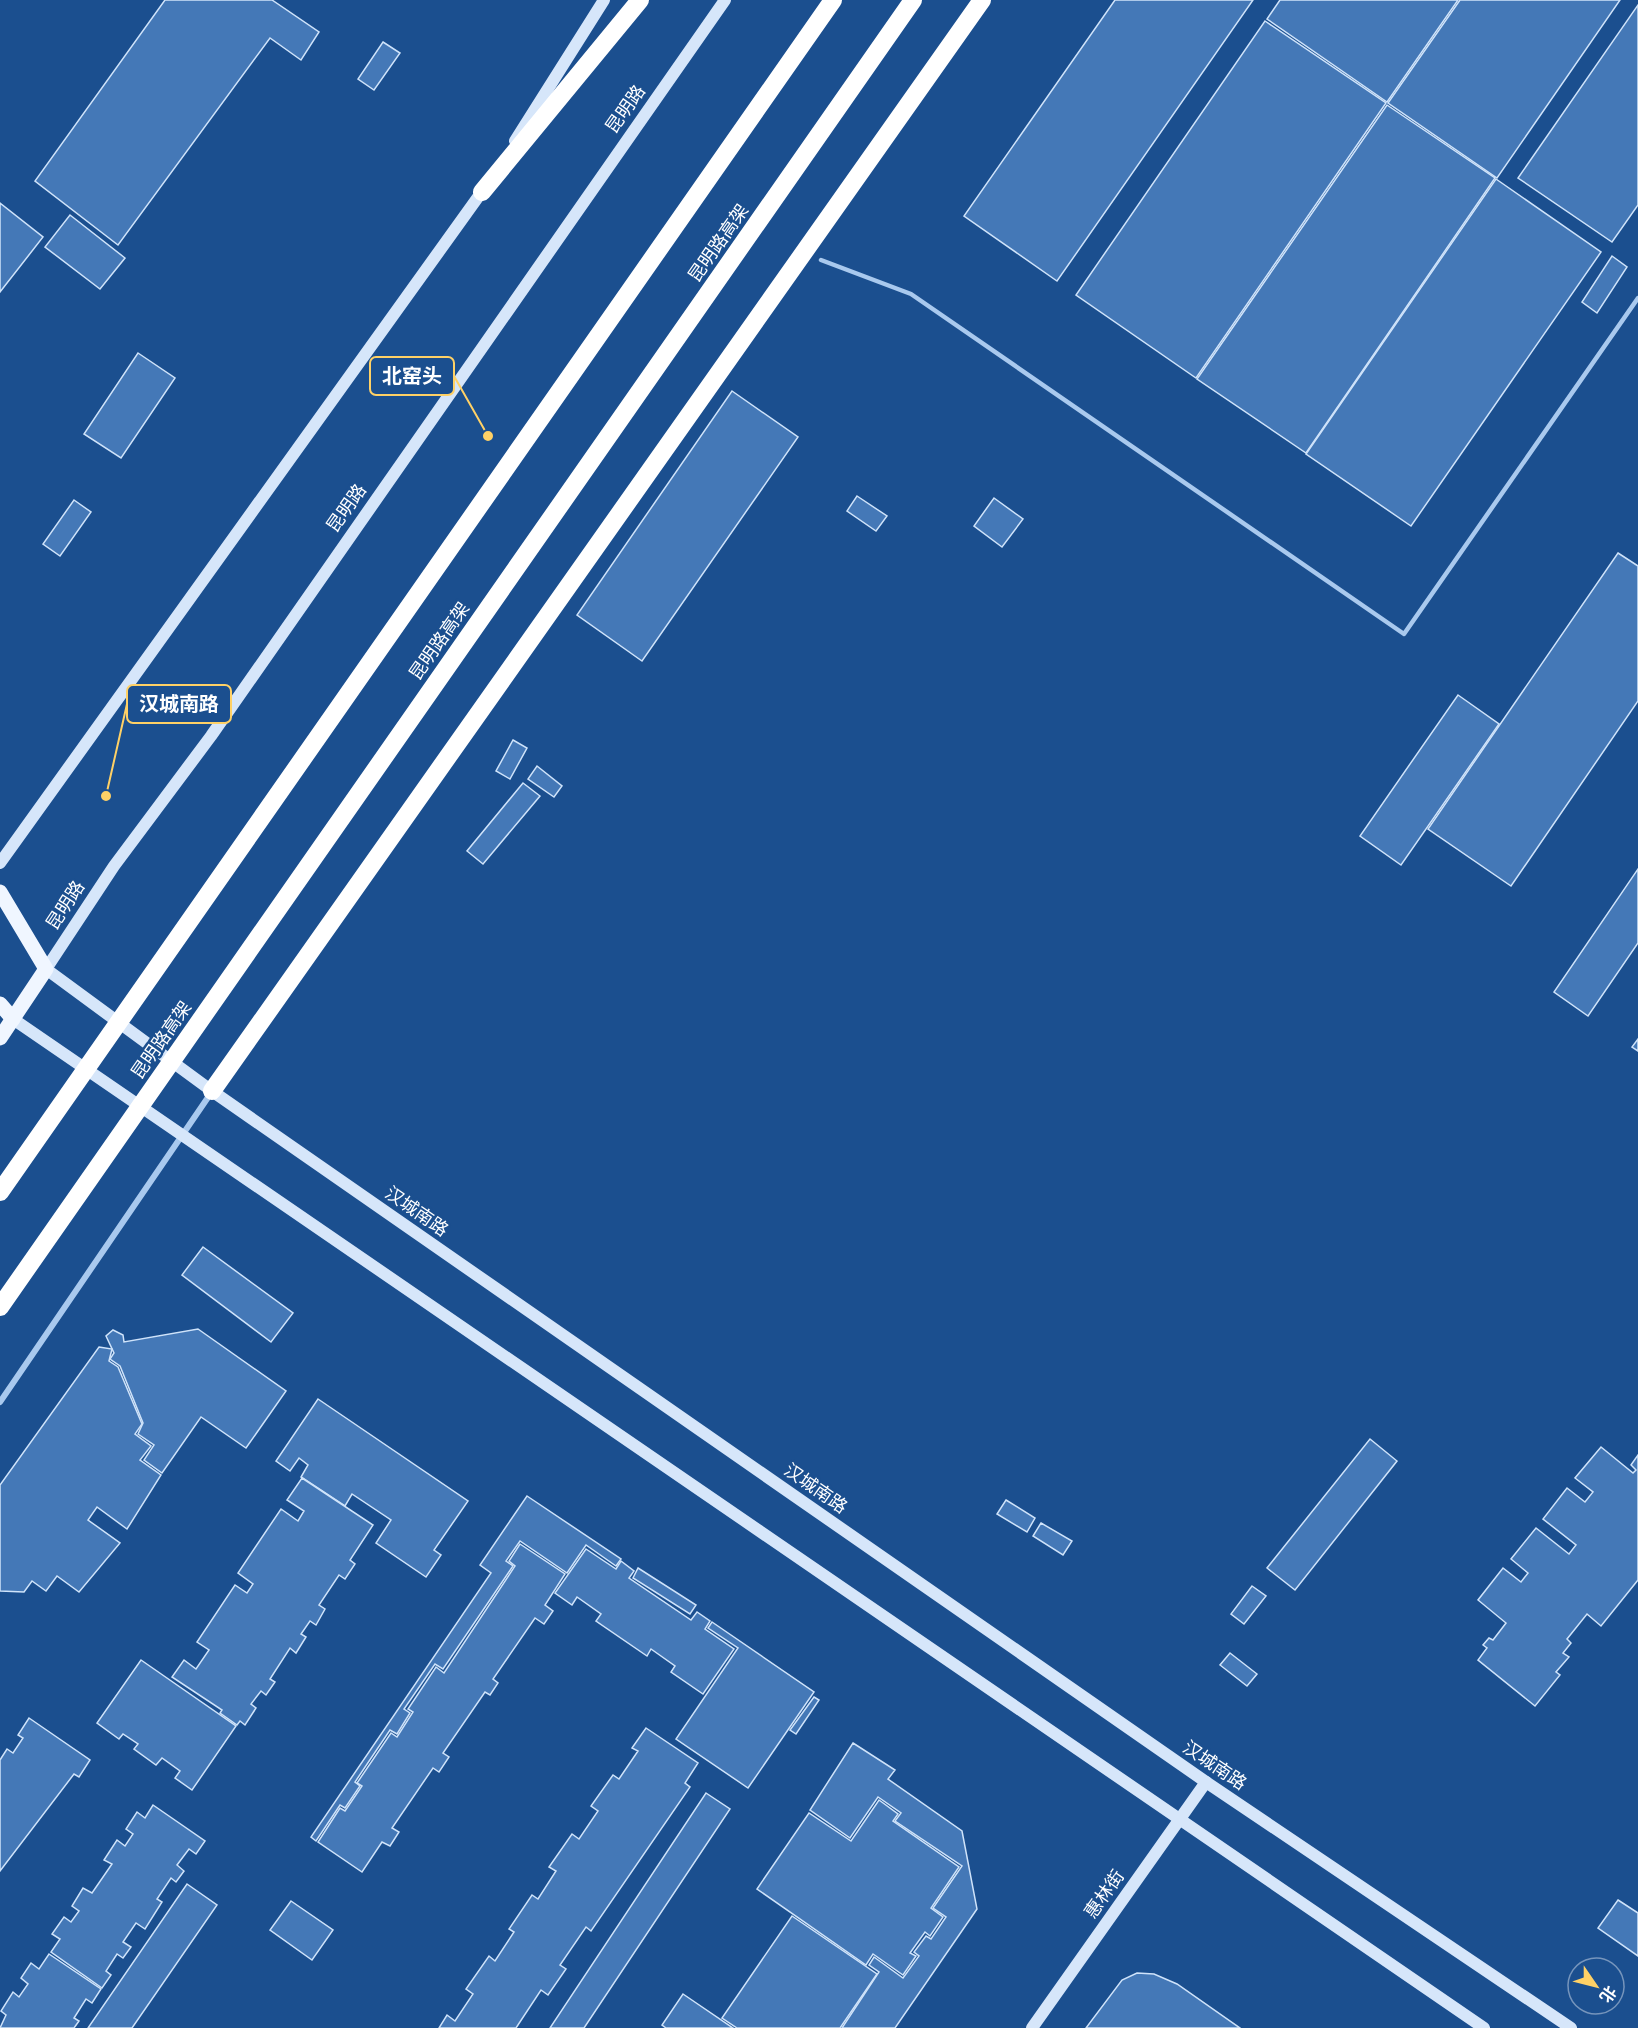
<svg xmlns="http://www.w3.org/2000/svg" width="1638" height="2028" font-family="Raleway,'Noto Sans SC',sans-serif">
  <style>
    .building { fill: #4478b7; stroke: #cfe3fa; stroke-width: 1.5 }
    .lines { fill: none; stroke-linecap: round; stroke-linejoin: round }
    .lane { stroke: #a9c9ee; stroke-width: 4.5 }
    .street { stroke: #a9c9ee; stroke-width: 6 }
    .secondary { stroke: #d6e6fa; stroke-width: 12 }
    .primary { stroke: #f0f6ff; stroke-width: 15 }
    .highway { stroke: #fff; stroke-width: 18 }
    .highway-bridge { stroke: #fff; stroke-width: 18 }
    .labels { text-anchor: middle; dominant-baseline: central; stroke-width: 5; stroke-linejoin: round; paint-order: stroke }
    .street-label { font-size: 18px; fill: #fff; stroke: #1b4f8f }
    .leader { fill: none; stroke: #ffd166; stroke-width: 2 }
    .callout-dot { fill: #ffd166; stroke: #1b4f8f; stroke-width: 2 }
    .callout { fill: #1b4f8f; stroke: #ffd166; stroke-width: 2 }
    .callout-label { font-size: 20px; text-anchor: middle; font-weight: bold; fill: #fff }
  </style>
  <rect width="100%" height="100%" fill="#1b4f8f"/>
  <g class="building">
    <path d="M 165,0 L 272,0 L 319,32 L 301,60 L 270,38 L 118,245 L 35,181 Z"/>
    <path d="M 1115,0 L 1253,0 L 1057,281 L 964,216 Z"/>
    <path d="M 1280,0 L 1458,0 L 1387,102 L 1267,19 Z"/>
    <path d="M 1460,0 L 1620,0 L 1497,178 L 1388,103 Z"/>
    <path d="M 1638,5 L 1638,205 L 1612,242 L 1518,178 Z"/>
    <path d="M 1265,21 L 1386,103 L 1196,378 L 1076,295 Z"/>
    <path d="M 383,42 L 400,53 L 374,90 L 358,79 Z"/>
    <path d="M 1387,105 L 1495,178 L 1306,453 L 1197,379 Z"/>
    <path d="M 1496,179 L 1601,252 L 1411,526 L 1306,454 Z"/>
    <path d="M 0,203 L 43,237 L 0,292 Z"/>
    <path d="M 70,215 L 125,258 L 100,289 L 45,247 Z"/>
    <path d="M 1612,256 L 1627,267 L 1597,313 L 1582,302 Z"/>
    <path d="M 138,353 L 175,378 L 121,458 L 84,434 Z"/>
    <path d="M 732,391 L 798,437 L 642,661 L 577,615 Z"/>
    <path d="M 857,496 L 887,516 L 876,531 L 847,511 Z"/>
    <path d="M 994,498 L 1023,519 L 1002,547 L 974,526 Z"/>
    <path d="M 74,500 L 91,512 L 60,556 L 43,544 Z"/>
    <path d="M 1618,553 L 1638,566 L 1638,701 L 1511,886 L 1428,829 Z"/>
    <path d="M 1458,695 L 1499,724 L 1401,865 L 1360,836 Z"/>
    <path d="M 513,740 L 527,748 L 510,779 L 496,771 Z"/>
    <path d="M 537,766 L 562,786 L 554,797 L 528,779 Z"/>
    <path d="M 523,783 L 540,796 L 483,864 L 467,851 Z"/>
    <path d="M 1638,869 L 1638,943 L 1588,1016 L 1554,992 Z"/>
    <path d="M 1638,1039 L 1638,1051 L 1632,1047 Z"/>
    <path d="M 203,1247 L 293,1313 L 271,1342 L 182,1275 Z"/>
    <path d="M 198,1329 L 286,1391 L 246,1448 L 201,1417 L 162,1473 L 144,1460 L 154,1445 L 138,1434 L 143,1423 L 120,1366 L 110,1359 L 114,1353 L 106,1336 L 113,1330 L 123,1335 L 124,1342 Z"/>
    <path d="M 99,1347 L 112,1349 L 109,1361 L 118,1367 L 142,1424 L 135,1434 L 151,1446 L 140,1460 L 161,1475 L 127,1529 L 97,1507 L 88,1520 L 120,1543 L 79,1592 L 57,1576 L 46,1591 L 32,1581 L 24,1592 L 0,1591 L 0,1485 Z"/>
    <path d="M 318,1399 L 468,1501 L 434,1550 L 441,1555 L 426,1577 L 376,1543 L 391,1520 L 352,1494 L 345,1506 L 301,1477 L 308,1465 L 299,1458 L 290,1471 L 276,1461 Z"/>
    <path d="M 1370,1439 L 1397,1461 L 1295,1590 L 1267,1568 Z"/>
    <path d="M 1601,1447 L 1633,1473 L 1636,1470 L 1631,1465 L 1638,1455 L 1638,1580 L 1601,1626 L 1587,1614 L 1567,1639 L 1571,1643 L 1563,1653 L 1569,1657 L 1556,1672 L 1560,1675 L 1535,1706 L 1478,1660 L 1487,1648 L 1483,1645 L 1489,1638 L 1493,1640 L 1506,1623 L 1478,1600 L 1503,1568 L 1521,1582 L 1528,1573 L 1511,1559 L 1536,1528 L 1569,1554 L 1576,1545 L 1543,1519 L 1567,1488 L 1585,1502 L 1593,1492 L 1575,1478 Z"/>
    <path d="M 302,1478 L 373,1525 L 350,1560 L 355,1564 L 345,1579 L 339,1575 L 319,1605 L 325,1609 L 316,1625 L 310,1621 L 301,1634 L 306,1637 L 296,1653 L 290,1648 L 270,1679 L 275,1682 L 266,1695 L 261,1691 L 251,1704 L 256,1708 L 245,1725 L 240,1721 L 237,1725 L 220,1713 L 222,1710 L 172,1677 L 184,1660 L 196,1669 L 209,1650 L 197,1642 L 235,1585 L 247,1593 L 253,1584 L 238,1573 L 281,1509 L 298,1521 L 304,1511 L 287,1500 Z"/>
    <path d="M 527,1496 L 621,1559 L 616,1566 L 586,1545 L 567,1573 L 520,1541 L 506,1561 L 513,1566 L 443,1669 L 435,1664 L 404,1709 L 410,1713 L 397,1734 L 390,1730 L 355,1782 L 360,1786 L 345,1808 L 340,1805 L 316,1841 L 311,1837 L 491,1573 L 480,1565 Z"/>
    <path d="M 1006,1500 L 1035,1518 L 1027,1532 L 997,1514 Z"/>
    <path d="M 1041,1523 L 1072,1541 L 1063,1555 L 1033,1536 Z"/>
    <path d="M 520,1544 L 565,1574 L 545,1605 L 553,1611 L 544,1624 L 535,1618 L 493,1679 L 498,1683 L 490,1695 L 485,1692 L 443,1753 L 449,1757 L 439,1772 L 433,1768 L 392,1828 L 399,1832 L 390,1846 L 382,1842 L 362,1872 L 318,1842 L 340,1808 L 345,1811 L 362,1786 L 357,1783 L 391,1733 L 397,1737 L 413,1712 L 408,1709 L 436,1667 L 444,1673 L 515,1566 L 509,1561 Z"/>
    <path d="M 586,1549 L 616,1569 L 621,1561 L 634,1571 L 629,1578 L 691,1620 L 697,1612 L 710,1621 L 705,1629 L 734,1649 L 703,1694 L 671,1672 L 675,1666 L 651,1649 L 647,1656 L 596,1621 L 601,1614 L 577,1597 L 572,1605 L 555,1593 Z"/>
    <path d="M 638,1568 L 696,1605 L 690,1614 L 633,1578 Z"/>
    <path d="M 1252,1586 L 1266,1596 L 1244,1624 L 1231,1614 Z"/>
    <path d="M 712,1622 L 814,1692 L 748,1788 L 676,1739 L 738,1648 L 708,1628 Z"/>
    <path d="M 1230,1653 L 1257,1674 L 1247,1686 L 1220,1665 Z"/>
    <path d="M 141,1660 L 236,1726 L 192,1790 L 175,1778 L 180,1771 L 162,1758 L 156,1765 L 134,1749 L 138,1744 L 123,1734 L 119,1739 L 97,1723 Z"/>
    <path d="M 814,1697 L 819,1700 L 796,1734 L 790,1730 Z"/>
    <path d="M 29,1718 L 90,1760 L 79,1777 L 74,1774 L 0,1871 L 0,1760 L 7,1749 L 13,1753 L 23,1738 L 18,1735 Z"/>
    <path d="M 646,1728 L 698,1763 L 685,1783 L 690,1787 L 591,1931 L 586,1927 L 560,1965 L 566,1969 L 548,1995 L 541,1990 L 516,2028 L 439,2028 L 447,2015 L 455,2021 L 473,1994 L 466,1989 L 489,1956 L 495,1961 L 514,1932 L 509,1929 L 532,1895 L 538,1899 L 556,1871 L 549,1867 L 572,1834 L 579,1839 L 598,1811 L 591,1806 L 613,1775 L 619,1779 L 638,1751 L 632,1748 Z"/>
    <path d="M 853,1743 L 895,1770 L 888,1779 L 962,1831 L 977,1909 L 895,2028 L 842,2028 L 879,1972 L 869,1965 L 874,1957 L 903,1978 L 919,1956 L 914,1952 L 926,1936 L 931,1939 L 946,1917 L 933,1908 L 962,1866 L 895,1821 L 901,1813 L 878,1797 L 850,1838 L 810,1810 Z"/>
    <path d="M 706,1793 L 730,1809 L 584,2028 L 550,2028 Z"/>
    <path d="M 879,1800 L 898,1814 L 893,1821 L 959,1867 L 931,1908 L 943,1917 L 930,1936 L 925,1932 L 910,1953 L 916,1956 L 903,1975 L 873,1954 L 866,1965 L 757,1889 L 809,1813 L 851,1841 Z"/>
    <path d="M 153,1805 L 205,1841 L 196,1854 L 189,1849 L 177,1865 L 184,1871 L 176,1882 L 171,1878 L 157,1899 L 162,1902 L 145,1929 L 136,1923 L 123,1942 L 131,1947 L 123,1958 L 117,1954 L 106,1971 L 111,1975 L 102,1988 L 51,1952 L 60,1939 L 52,1934 L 64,1917 L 71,1922 L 79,1911 L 72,1906 L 83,1888 L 92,1893 L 112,1864 L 104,1860 L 117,1840 L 125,1846 L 133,1834 L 126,1829 L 137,1812 L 145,1818 Z"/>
    <path d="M 187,1884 L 217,1905 L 132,2028 L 88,2028 Z"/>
    <path d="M 1618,1900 L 1638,1913 L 1638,1956 L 1598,1928 Z"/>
    <path d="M 291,1901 L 333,1930 L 312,1960 L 270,1930 Z"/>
    <path d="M 792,1916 L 877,1974 L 840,2028 L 737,2028 L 722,2018 Z"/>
    <path d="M 49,1954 L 101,1989 L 92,2003 L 86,1999 L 74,2018 L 79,2021 L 74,2028 L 0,2028 L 6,2015 L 1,2011 L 13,1992 L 19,1997 L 28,1984 L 21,1978 L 31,1963 L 39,1969 Z"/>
    <path d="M 1137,1973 L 1154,1974 L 1177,1984 L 1240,2028 L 1086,2028 L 1122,1980 Z"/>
    <path d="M 683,1994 L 733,2028 L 666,2028 L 662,2025 Z"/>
  </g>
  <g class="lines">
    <path class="lane" d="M 821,260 L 911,294 L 1404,634 L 1638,298"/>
    <path class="street" d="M 0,1402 L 211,1093"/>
    <g class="secondary">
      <path d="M 725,0 L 211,736 L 114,866 L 46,969 L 212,1091 L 1206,1782 L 1571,2028"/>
      <path d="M 515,141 L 604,0"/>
      <path d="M 0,863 L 486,186"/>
      <path d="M 13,1019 L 1484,2028"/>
      <path d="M 1032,2028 L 1206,1782"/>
    </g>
    <g class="primary">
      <path d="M 0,892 L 46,969 L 0,1038"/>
      <path d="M 0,1004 L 13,1019"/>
    </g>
    <g class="highway">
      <path d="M 482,192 L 640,0"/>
      <path d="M 212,1091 L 982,0"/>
    </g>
    <g class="highway-bridge">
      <path d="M 0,1192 L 833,0"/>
      <path d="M 0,1307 L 913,0"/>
    </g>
  </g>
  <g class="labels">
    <g class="street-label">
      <text transform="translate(625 109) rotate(-55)">昆明路</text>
      <text transform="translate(718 243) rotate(-55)">昆明路高架</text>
      <text transform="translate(346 508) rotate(-55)">昆明路</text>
      <text transform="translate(439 641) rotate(-55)">昆明路高架</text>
      <text transform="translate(65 905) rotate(-57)">昆明路</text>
      <text transform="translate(161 1040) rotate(-55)">昆明路高架</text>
      <text transform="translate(417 1211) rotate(35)">汉城南路</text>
      <text transform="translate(816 1488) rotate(35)">汉城南路</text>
      <text transform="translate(1215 1765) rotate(34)">汉城南路</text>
      <text transform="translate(1104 1894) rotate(-55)">惠林街</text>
    </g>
  </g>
  <path class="leader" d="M488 436L454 376M106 796L127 704"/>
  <g class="callout-dot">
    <circle cx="488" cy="436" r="6"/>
    <circle cx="106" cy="796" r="6"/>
  </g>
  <g class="callout">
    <rect x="370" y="357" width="84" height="38" rx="6"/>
    <rect x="127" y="685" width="104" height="38" rx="6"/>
  </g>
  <g class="callout-label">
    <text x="412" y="383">北窑头</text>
    <text x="179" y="711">汉城南路</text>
  </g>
  <g transform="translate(1596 1986) rotate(125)"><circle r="28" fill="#1b4f8f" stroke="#7695bc" stroke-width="1.5"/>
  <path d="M0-4.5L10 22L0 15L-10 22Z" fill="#ffd166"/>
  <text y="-9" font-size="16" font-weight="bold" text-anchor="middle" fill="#ffffff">北</text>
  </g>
</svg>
